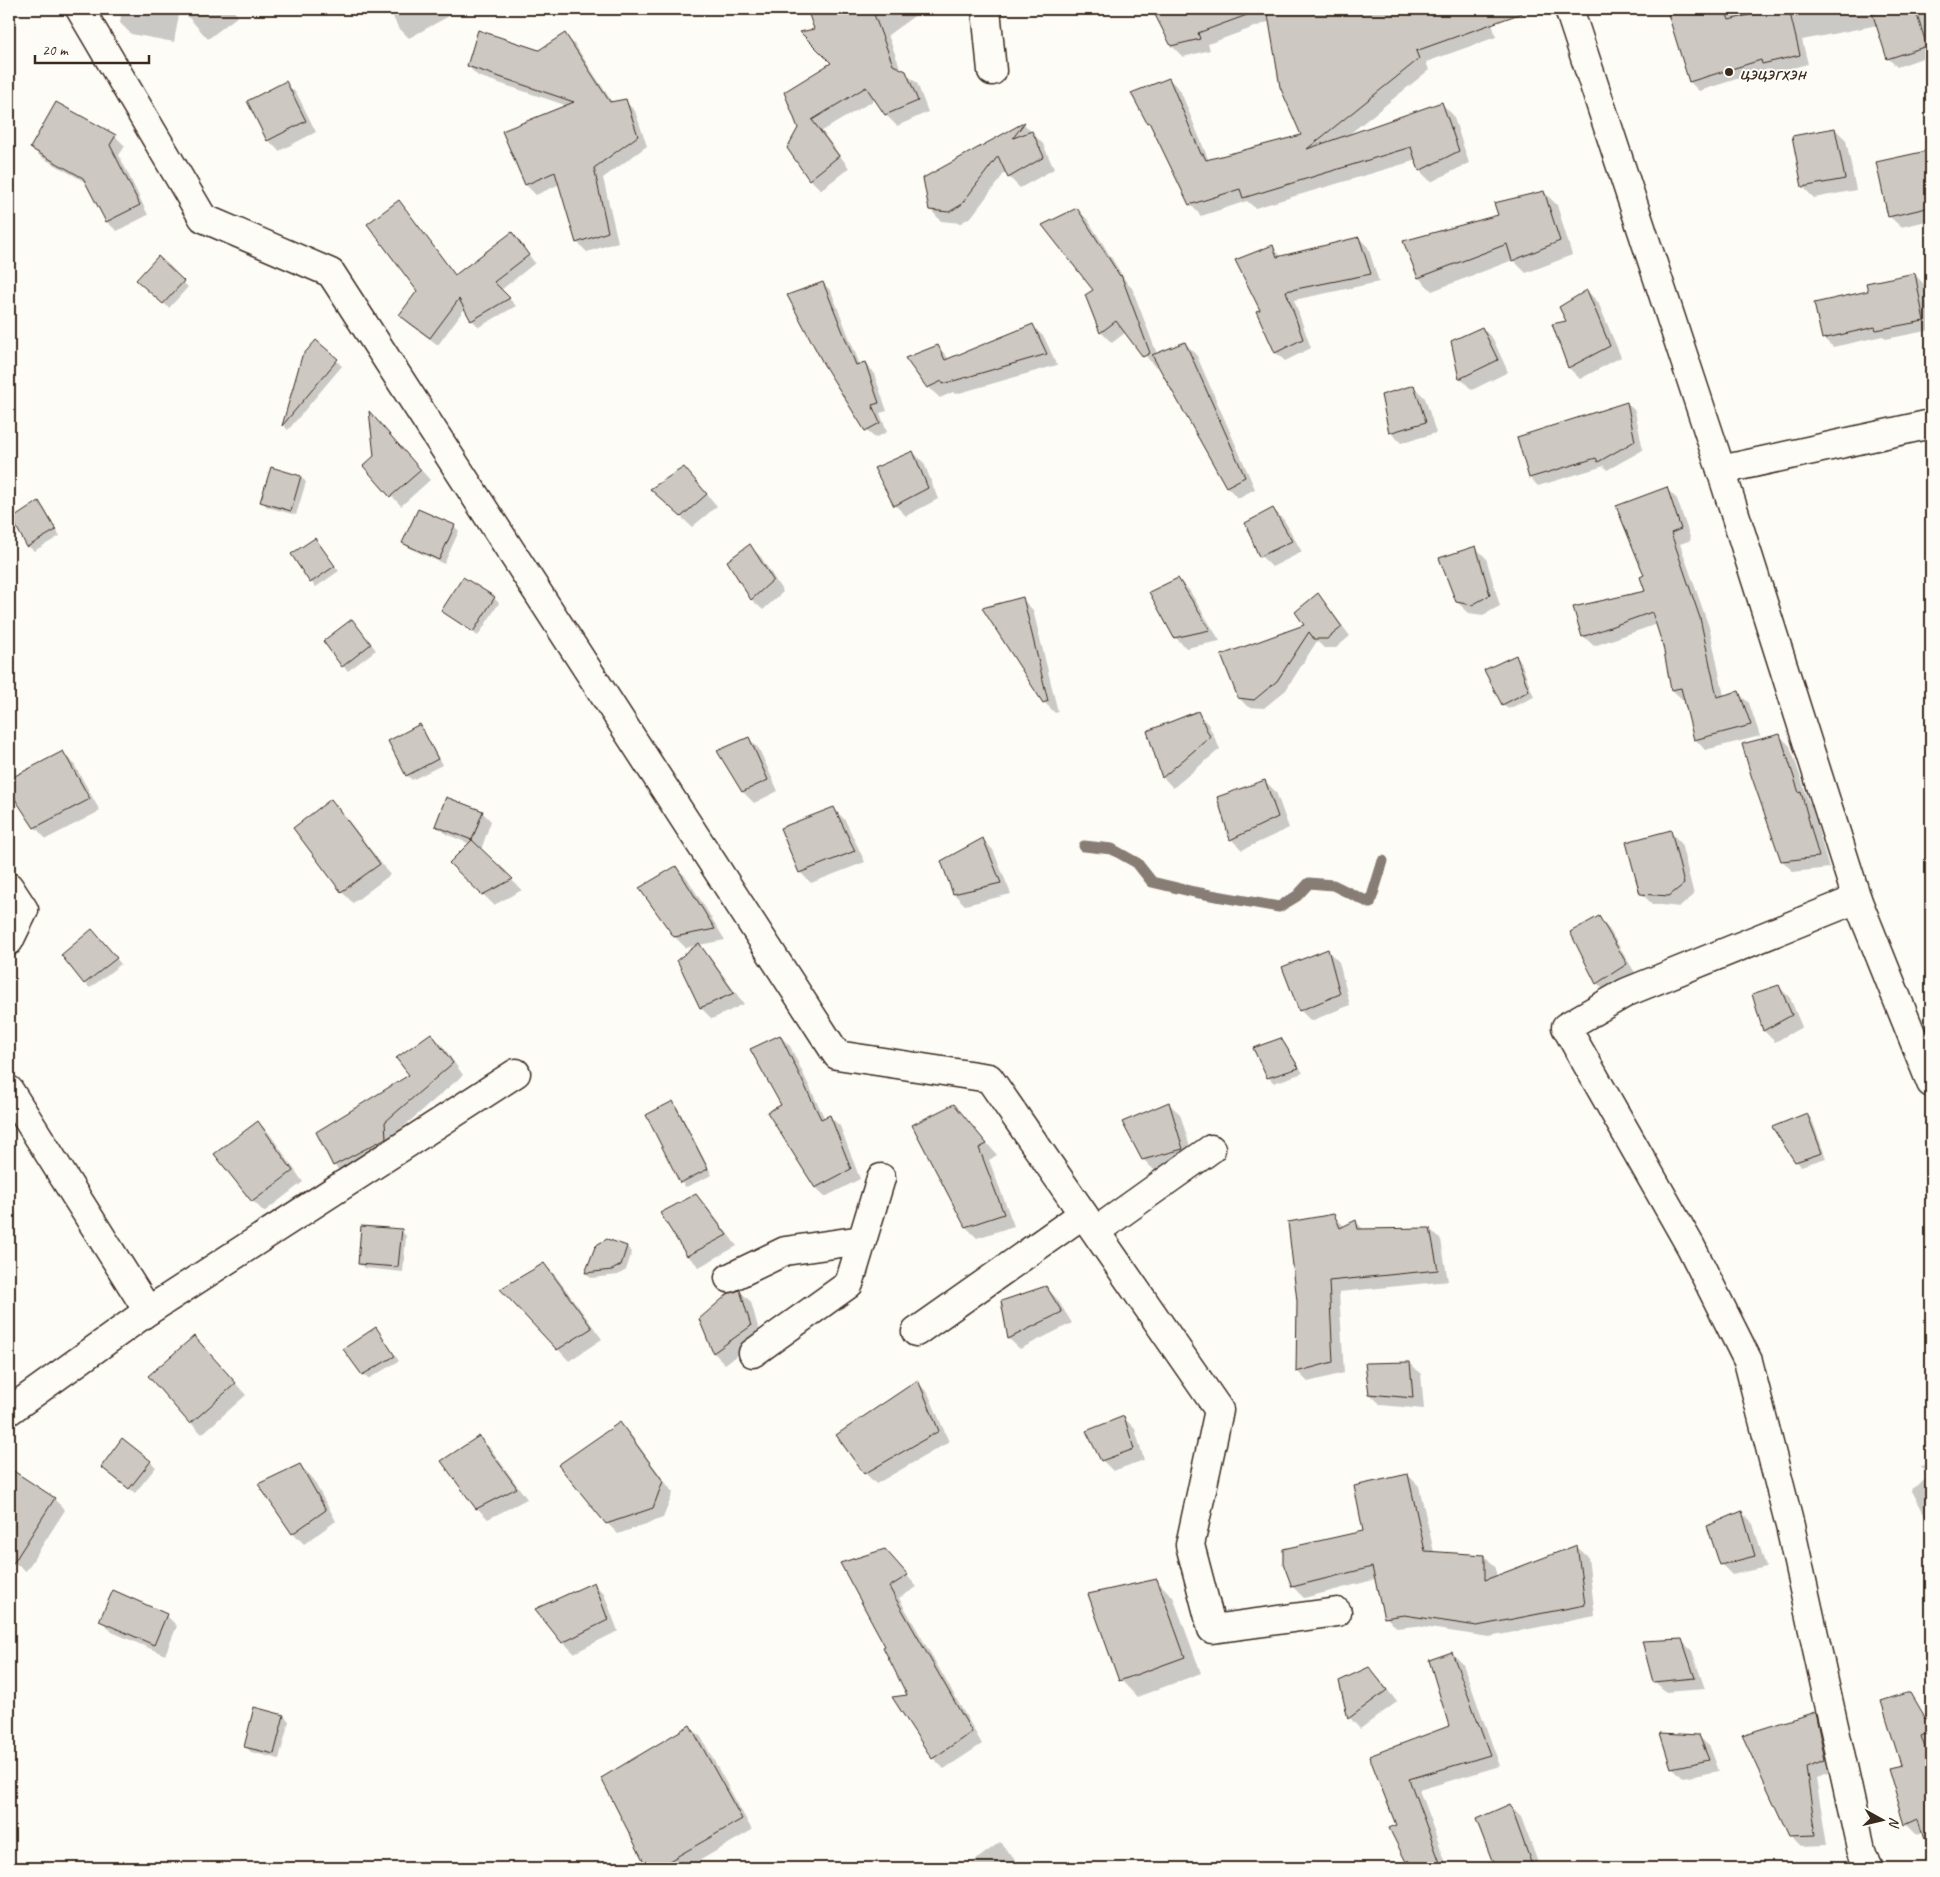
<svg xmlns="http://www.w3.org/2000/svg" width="1940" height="1877" font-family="Caveat,sans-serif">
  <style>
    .shadow { fill: #0003 }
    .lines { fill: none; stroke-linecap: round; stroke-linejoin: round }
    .stream { stroke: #887d74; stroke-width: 11 }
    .building { fill: #cdc8c2; stroke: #3b2a1e }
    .minor-casing { stroke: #3b2a1e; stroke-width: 31 }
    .minor { stroke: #fdfcf7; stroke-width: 28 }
    .poi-dot { fill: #3b2a1e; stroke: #fdfcf7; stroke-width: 2 }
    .labels { text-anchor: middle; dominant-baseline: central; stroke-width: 4; stroke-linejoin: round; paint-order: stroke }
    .poi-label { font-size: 24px; fill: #3b2a1e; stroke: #fdfcf7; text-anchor: start }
  </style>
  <rect width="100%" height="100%" fill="#fdfcf7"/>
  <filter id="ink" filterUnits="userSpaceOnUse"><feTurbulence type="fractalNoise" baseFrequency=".02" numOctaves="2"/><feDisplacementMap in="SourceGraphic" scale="10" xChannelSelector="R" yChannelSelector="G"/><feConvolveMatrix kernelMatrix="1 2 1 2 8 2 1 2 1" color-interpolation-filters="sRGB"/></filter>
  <g filter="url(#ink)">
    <g class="shadow">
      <path d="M 122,9 L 180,9 L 174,42 L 131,34 L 120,23 Z"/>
      <path d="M 181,9 L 232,9 L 238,16 L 208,39 Z"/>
      <path d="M 389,9 L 447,9 L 451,15 L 409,38 L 398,27 Z"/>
      <path d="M 812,9 L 924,9 L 888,35 L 901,70 L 917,83 L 928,112 L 897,126 L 886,115 L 876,99 L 822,131 L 849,168 L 821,190 L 810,179 L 789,148 L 833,63 L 816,30 L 809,10 Z"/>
      <path d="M 1164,9 L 1285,9 L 1287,17 L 1319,9 L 1488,9 L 1496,37 L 1426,62 L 1429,70 L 1347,136 L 1442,104 L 1453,115 L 1469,163 L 1431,182 L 1420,171 L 1417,160 L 1255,208 L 1247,201 L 1201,216 L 1190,204 L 1152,127 L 1148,122 L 1169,79 L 1180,90 L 1209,161 L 1302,136 L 1271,21 L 1208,44 L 1210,50 L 1183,57 L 1172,46 L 1155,11 Z"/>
      <path d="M 1690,9 L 1931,9 L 1931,55 L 1897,67 L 1888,58 L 1878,25 L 1802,40 L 1808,64 L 1772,73 L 1768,69 L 1699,91 L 1690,82 L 1669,15 Z"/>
      <path d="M 565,35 L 575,45 L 612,102 L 625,101 L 635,111 L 647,146 L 603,178 L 618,242 L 587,252 L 577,242 L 560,184 L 536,195 L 526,185 L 504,132 L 568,106 L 478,76 L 468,66 L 539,51 Z"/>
      <path d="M 286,83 L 297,94 L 316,132 L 279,151 L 268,140 Z"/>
      <path d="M 1024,124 L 1043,144 L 1054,169 L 1020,188 L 1009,177 L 1006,171 L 972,216 L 961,223 L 941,221 L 930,209 L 924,179 Z"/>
      <path d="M 1835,129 L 1846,140 L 1856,190 L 1814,198 L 1803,187 Z"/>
      <path d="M 115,136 L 125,146 L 119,155 L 148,215 L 117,231 L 107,222 L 87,183 L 41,157 L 32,148 Z"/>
      <path d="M 1929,152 L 1931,154 L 1931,220 L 1901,227 L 1889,216 Z"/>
      <path d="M 1544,192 L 1557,205 L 1572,255 L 1526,273 L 1513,260 L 1432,291 L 1419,278 L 1405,242 L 1499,215 Z"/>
      <path d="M 399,202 L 456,276 L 512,234 L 535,263 L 501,290 L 516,306 L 479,327 L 472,320 L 465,308 L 438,345 L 408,323 L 401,315 L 419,291 Z"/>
      <path d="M 1077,209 L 1088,220 L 1127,283 L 1132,288 L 1157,354 L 1185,343 L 1196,354 L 1255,489 L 1238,498 L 1227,487 L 1160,365 L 1155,367 L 1126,332 L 1112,343 L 1101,332 L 1095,291 Z"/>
      <path d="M 1359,238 L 1368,247 L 1379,282 L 1294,300 L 1311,348 L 1285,361 L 1276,353 L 1257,312 L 1262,311 L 1272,247 L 1282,257 Z"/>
      <path d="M 158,258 L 188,287 L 169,308 L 143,285 Z"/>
      <path d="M 1915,275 L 1924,284 L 1931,321 L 1931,330 L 1886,339 L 1883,336 L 1833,347 L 1823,338 L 1870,292 Z"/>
      <path d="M 823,283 L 831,291 L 860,365 L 864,363 L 873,371 L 887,411 L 880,413 L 887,432 L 875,438 L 866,430 Z"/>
      <path d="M 1587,291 L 1598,302 L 1621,357 L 1580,379 L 1569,368 L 1554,325 L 1568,322 Z"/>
      <path d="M 1032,326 L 1044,337 L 1057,365 L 956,394 L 953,392 L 940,398 L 928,387 L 938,347 L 950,360 Z"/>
      <path d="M 1482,328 L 1493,339 L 1508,372 L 1472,390 L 1461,379 L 1452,342 Z"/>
      <path d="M 316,342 L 342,366 L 288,430 L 284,426 L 303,357 Z"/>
      <path d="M 1414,387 L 1425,398 L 1436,433 L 1401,443 L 1390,432 Z"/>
      <path d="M 1627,403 L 1635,411 L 1643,450 L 1607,470 L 1604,466 L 1538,486 L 1530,478 Z"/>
      <path d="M 371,414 L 430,480 L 401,506 L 364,466 L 375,456 Z"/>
      <path d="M 913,452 L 924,463 L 938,499 L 906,516 L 895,505 Z"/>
      <path d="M 301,477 L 306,482 L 296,515 L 267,507 L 262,501 Z"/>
      <path d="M 695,480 L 717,506 L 692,527 L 663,500 Z"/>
      <path d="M 1667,489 L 1677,499 L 1691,540 L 1680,544 L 1710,630 L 1724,696 L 1738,693 L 1749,703 L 1760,736 L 1705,750 L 1695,739 L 1685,700 L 1683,700 L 1672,690 L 1664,646 L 1657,624 L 1594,646 L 1583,636 L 1646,592 L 1646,576 Z"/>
      <path d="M 39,503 L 44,508 L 60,536 L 34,551 L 28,546 L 13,519 Z"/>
      <path d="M 1273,509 L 1284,520 L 1302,552 L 1272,567 L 1261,556 L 1247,523 Z"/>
      <path d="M 454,526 L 459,531 L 444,564 L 409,548 L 404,543 Z"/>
      <path d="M 315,539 L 339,571 L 316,587 L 311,582 Z"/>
      <path d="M 750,546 L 761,557 L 783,592 L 763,610 L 752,600 L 729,561 Z"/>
      <path d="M 1475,547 L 1486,558 L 1500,606 L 1483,615 L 1469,613 L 1457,602 Z"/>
      <path d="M 1178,579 L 1189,590 L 1220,641 L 1186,648 L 1175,637 Z"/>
      <path d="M 1317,595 L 1326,604 L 1350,636 L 1336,648 L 1324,648 L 1317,641 L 1286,690 L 1264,708 L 1248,707 L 1239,698 L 1306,626 Z"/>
      <path d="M 494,598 L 499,603 L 478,636 L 443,611 Z"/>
      <path d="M 1022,599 L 1033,610 L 1058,712 L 1055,713 L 1044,702 Z"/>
      <path d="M 352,620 L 376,650 L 348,671 L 343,666 Z"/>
      <path d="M 1516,657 L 1521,662 L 1534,697 L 1508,709 L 1503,704 Z"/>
      <path d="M 1931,660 L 1931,680 L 1927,661 Z"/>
      <path d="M 1197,713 L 1208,724 L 1220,749 L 1173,788 L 1163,777 Z"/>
      <path d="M 419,726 L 424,731 L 442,765 L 412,780 L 407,775 Z"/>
      <path d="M 1779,735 L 1790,746 L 1809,802 L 1811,805 L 1829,868 L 1793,872 L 1782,860 Z"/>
      <path d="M 748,738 L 759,749 L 778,791 L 754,803 L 743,792 Z"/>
      <path d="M 63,753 L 74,764 L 100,811 L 46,839 L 35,827 L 9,788 L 9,781 Z"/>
      <path d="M 1265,781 L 1276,792 L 1289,828 L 1242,850 L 1231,839 Z"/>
      <path d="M 331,801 L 342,812 L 390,875 L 353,903 L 342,892 L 295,829 Z"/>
      <path d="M 834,809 L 845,820 L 865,862 L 811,883 L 800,872 Z"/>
      <path d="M 482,812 L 491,821 L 481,850 L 522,890 L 494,905 L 451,863 L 470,844 L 446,834 L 437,825 Z"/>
      <path d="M 1670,832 L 1681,843 L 1694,895 L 1680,907 L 1652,904 L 1641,893 Z"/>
      <path d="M 983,839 L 993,850 L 1011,894 L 965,905 L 954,894 Z"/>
      <path d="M 676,867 L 687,878 L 725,940 L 699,945 L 709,956 L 744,1004 L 712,1019 L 701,1008 L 697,945 L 686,948 L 675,937 Z"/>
      <path d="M 1598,918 L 1609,929 L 1637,976 L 1608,994 L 1597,983 Z"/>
      <path d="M 97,936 L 121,964 L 90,988 L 85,983 Z"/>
      <path d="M 1328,951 L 1339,962 L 1350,1005 L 1311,1021 L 1300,1010 Z"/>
      <path d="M 1779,987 L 1790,998 L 1802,1027 L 1775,1042 L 1764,1031 L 1753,995 Z"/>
      <path d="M 431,1034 L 442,1045 L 463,1075 L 395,1134 L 397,1149 L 345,1176 L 334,1165 L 410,1076 Z"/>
      <path d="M 780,1036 L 790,1046 L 825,1119 L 830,1117 L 840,1126 L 860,1179 L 825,1197 L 816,1188 L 783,1106 Z"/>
      <path d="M 1281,1039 L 1286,1045 L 1303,1073 L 1274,1083 L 1268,1077 Z"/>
      <path d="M 673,1103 L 678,1108 L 712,1175 L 686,1187 L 681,1182 Z"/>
      <path d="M 1169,1104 L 1180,1114 L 1194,1160 L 1154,1170 L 1143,1159 Z"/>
      <path d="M 954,1105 L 997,1155 L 989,1160 L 1014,1226 L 977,1238 L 966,1227 Z"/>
      <path d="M 1807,1114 L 1812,1120 L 1826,1158 L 1801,1166 L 1796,1161 Z"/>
      <path d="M 258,1122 L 269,1133 L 303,1182 L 264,1212 L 253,1201 L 216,1155 Z"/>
      <path d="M 696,1196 L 707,1207 L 737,1246 L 699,1267 L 688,1256 Z"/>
      <path d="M 1333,1215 L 1345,1227 L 1356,1222 L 1364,1230 L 1430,1229 L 1441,1240 L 1448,1281 L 1339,1292 L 1344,1373 L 1308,1382 L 1297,1371 Z"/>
      <path d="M 401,1230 L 406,1236 L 403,1272 L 364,1268 L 359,1263 Z"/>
      <path d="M 627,1247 L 632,1252 L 626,1270 L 618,1275 L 591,1278 L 586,1273 Z"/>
      <path d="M 544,1264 L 555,1275 L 602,1339 L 569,1361 L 502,1289 Z"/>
      <path d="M 1046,1287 L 1057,1299 L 1072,1323 L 1020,1349 L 1009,1339 L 1002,1302 Z"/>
      <path d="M 740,1291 L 751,1302 L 761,1338 L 725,1364 L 714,1353 L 700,1320 Z"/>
      <path d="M 376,1328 L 399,1361 L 368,1379 L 363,1374 Z"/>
      <path d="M 194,1337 L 246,1395 L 202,1434 L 191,1423 Z"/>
      <path d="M 1410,1363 L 1421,1374 L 1424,1409 L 1381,1405 L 1370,1394 Z"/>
      <path d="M 917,1382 L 928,1393 L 949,1442 L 876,1484 L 865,1473 Z"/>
      <path d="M 1124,1418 L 1135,1429 L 1144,1460 L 1113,1471 L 1102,1460 Z"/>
      <path d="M 620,1424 L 631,1435 L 673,1493 L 663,1518 L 618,1534 L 607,1523 Z"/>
      <path d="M 479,1437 L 490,1448 L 527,1499 L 488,1519 L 477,1508 Z"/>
      <path d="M 150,1462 L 156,1467 L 135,1493 L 107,1472 Z"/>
      <path d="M 1931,1464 L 1931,1524 L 1927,1519 L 1911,1489 L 1930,1477 L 1920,1466 Z"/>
      <path d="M 299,1465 L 311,1476 L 336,1521 L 304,1544 L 293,1533 L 260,1485 Z"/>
      <path d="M 13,1472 L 54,1499 L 65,1510 L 26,1571 L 9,1560 L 9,1479 Z"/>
      <path d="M 1408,1475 L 1419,1486 L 1434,1552 L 1485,1556 L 1496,1568 L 1496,1577 L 1577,1547 L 1588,1557 L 1595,1616 L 1489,1637 L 1416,1626 L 1397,1628 L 1386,1617 L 1377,1579 L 1304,1598 L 1293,1587 L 1364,1532 Z"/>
      <path d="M 1742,1513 L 1753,1524 L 1766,1567 L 1732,1575 L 1721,1564 Z"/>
      <path d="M 885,1550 L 917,1587 L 899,1598 L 982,1744 L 944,1769 L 933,1758 L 908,1696 L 885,1647 Z"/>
      <path d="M 1156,1580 L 1173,1597 L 1201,1673 L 1137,1697 L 1121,1680 Z"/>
      <path d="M 593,1583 L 604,1594 L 618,1631 L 574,1653 L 563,1642 Z"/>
      <path d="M 166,1615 L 177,1626 L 165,1655 L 112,1632 L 101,1620 Z"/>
      <path d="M 1681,1640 L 1692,1651 L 1705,1689 L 1666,1692 L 1654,1681 Z"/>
      <path d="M 1452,1653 L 1463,1664 L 1500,1766 L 1419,1790 L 1448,1868 L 1414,1868 L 1407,1861 L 1397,1826 L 1370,1757 L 1451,1726 Z"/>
      <path d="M 1369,1668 L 1380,1680 L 1397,1702 L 1360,1729 L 1350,1718 L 1340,1681 Z"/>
      <path d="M 1916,1706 L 1931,1748 L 1931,1828 L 1917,1835 L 1906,1824 L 1902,1765 Z"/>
      <path d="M 1815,1714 L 1826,1725 L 1836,1771 L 1816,1778 L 1827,1845 L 1801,1846 L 1790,1835 Z"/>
      <path d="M 284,1716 L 289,1721 L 279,1759 L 251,1752 L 245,1746 Z"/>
      <path d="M 690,1726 L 701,1737 L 752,1830 L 687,1868 L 649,1868 L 602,1778 Z"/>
      <path d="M 1698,1736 L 1710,1747 L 1719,1771 L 1683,1778 L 1672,1767 Z"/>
      <path d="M 1510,1806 L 1521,1817 L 1540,1868 L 1496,1868 L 1477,1820 Z"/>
      <path d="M 1000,1842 L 1022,1868 L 978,1868 L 973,1862 Z"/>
    </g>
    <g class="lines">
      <path class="stream" d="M 1084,846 L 1112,849 L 1137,863 L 1152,882 L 1194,892 L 1279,907 L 1297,896 L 1309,883 L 1333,885 L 1370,903 L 1383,861"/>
    </g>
    <g class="building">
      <path d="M 807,9 L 872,9 L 893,65 L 906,71 L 918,101 L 885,115 L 866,87 L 812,120 L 839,156 L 809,180 L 787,148 L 798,128 L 784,92 L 831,63 L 800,32 L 814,29 Z"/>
      <path d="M 1152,9 L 1254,9 L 1255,12 L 1198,33 L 1200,39 L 1171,46 Z"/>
      <path d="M 1267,9 L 1521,9 L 1522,13 L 1416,51 L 1419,59 L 1307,149 L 1442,102 L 1459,151 L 1419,171 L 1411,147 L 1243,198 L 1240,189 L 1189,205 L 1149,122 L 1147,123 L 1131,93 L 1169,78 L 1201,154 L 1203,154 L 1206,160 L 1301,135 L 1280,87 Z"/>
      <path d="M 1686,9 L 1725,9 L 1729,20 L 1773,9 L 1789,9 L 1800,55 L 1762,64 L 1761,60 L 1689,82 L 1668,14 Z"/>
      <path d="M 1871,9 L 1915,9 L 1927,46 L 1887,59 Z"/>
      <path d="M 478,30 L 539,50 L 565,33 L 610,102 L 626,99 L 638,136 L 594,168 L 608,232 L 576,243 L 555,172 L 525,185 L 502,131 L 574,102 L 467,66 Z"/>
      <path d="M 286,81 L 306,121 L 267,141 L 247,101 Z"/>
      <path d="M 56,102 L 116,135 L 110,145 L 140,205 L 106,222 L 83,178 L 30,148 Z"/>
      <path d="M 1025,122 L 1013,138 L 1032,131 L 1044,157 L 1008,178 L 998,156 L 961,205 L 949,212 L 929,210 L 923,178 Z"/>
      <path d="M 1835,128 L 1845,179 L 1802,187 L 1792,136 Z"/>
      <path d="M 1931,150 L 1931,207 L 1888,217 L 1876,162 Z"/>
      <path d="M 1544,191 L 1560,241 L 1512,261 L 1507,244 L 1418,278 L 1403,241 L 1498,215 L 1494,203 Z"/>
      <path d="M 399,200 L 455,275 L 512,232 L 529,255 L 494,282 L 510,298 L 471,321 L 459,299 L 430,338 L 399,315 L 417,291 L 367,224 Z"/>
      <path d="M 1077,208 L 1120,276 L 1121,275 L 1150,353 L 1143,357 L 1116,321 L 1100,333 L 1085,295 L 1093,290 L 1042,225 Z"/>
      <path d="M 1359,237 L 1371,274 L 1286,291 L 1303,339 L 1275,353 L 1256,311 L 1260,310 L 1235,260 L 1273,245 L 1277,257 Z"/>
      <path d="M 158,256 L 184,281 L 163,304 L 136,280 Z"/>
      <path d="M 1915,273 L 1924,321 L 1876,330 L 1875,327 L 1822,339 L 1814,303 L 1868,291 L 1866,283 Z"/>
      <path d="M 823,282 L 856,365 L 865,362 L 879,403 L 872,405 L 880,423 L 865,431 L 824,365 L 787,295 Z"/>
      <path d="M 1587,290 L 1610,346 L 1568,368 L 1552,324 L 1566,321 L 1559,307 Z"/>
      <path d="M 1033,324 L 1047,354 L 943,384 L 942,381 L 927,388 L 905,358 L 938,345 L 945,360 Z"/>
      <path d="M 1482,327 L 1498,360 L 1459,379 L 1451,341 Z"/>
      <path d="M 316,340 L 338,359 L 282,426 L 302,356 Z"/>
      <path d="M 1185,342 L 1245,477 L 1226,487 L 1152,355 Z"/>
      <path d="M 1414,385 L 1426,422 L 1389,433 L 1381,395 Z"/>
      <path d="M 1627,402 L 1635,441 L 1598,462 L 1596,458 L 1529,478 L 1517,437 Z"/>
      <path d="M 369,411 L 421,470 L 390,497 L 363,466 L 374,456 Z"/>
      <path d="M 913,451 L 928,488 L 894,506 L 874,468 Z"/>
      <path d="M 271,467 L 301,476 L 291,511 L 260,502 Z"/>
      <path d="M 684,467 L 707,494 L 681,517 L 650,489 Z"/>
      <path d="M 1667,487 L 1681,529 L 1671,533 L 1700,618 L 1717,697 L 1739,691 L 1751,725 L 1694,740 L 1681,688 L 1671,690 L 1663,646 L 1652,612 L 1582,637 L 1573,607 L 1645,591 L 1640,577 L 1644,575 L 1616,506 Z"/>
      <path d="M 39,501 L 56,530 L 27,547 L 12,519 Z"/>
      <path d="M 1273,508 L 1292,541 L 1259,557 L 1245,523 Z"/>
      <path d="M 418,509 L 455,525 L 439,560 L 402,543 Z"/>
      <path d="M 315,538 L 335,566 L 310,583 L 291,554 Z"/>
      <path d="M 750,544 L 773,580 L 751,600 L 727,561 Z"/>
      <path d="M 1476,546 L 1490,595 L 1472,605 L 1456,602 L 1439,558 Z"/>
      <path d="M 463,577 L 495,597 L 473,632 L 441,611 Z"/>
      <path d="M 1178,578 L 1210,630 L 1174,638 L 1149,592 Z"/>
      <path d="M 1318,593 L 1342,627 L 1327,639 L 1314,639 L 1309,632 L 1277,681 L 1254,700 L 1238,698 L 1221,655 L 1304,625 L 1295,612 Z"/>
      <path d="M 1023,597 L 1048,701 L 1043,703 L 982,608 Z"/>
      <path d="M 352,619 L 371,644 L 342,667 L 323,641 Z"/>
      <path d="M 1516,655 L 1529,691 L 1502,705 L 1484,670 Z"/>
      <path d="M 1198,711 L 1210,737 L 1162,778 L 1147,731 Z"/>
      <path d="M 420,724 L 438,759 L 406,776 L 388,741 Z"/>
      <path d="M 1780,734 L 1799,793 L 1801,792 L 1819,857 L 1781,861 L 1751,775 L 1742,744 Z"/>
      <path d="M 749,737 L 768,780 L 742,792 L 717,751 Z"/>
      <path d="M 63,751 L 90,799 L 34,828 L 9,790 L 9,779 Z"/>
      <path d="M 1265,780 L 1278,817 L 1230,840 L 1217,797 Z"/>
      <path d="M 446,797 L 483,811 L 472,840 L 435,826 Z"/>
      <path d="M 331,799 L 380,864 L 341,892 L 293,828 Z"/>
      <path d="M 834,807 L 855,851 L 799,873 L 780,828 Z"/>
      <path d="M 1671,830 L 1684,884 L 1669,896 L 1640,894 L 1626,842 Z"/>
      <path d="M 983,838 L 1001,883 L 953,894 L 941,861 Z"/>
      <path d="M 472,840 L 513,879 L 482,895 L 449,863 Z"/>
      <path d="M 676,866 L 715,929 L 674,937 L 639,888 Z"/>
      <path d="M 1599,916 L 1627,964 L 1596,984 L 1570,932 Z"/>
      <path d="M 92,929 L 117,958 L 84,984 L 61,955 Z"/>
      <path d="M 699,943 L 734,993 L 700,1008 L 677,960 Z"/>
      <path d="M 1328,949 L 1340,994 L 1299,1011 L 1282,967 Z"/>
      <path d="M 1779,985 L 1792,1015 L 1763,1031 L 1752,994 Z"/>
      <path d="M 431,1033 L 453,1063 L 385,1122 L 386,1138 L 333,1166 L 316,1132 L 409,1075 L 396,1058 Z"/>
      <path d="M 780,1035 L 821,1119 L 830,1115 L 851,1169 L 815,1188 L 767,1112 L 781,1105 L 750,1049 Z"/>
      <path d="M 1281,1038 L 1299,1068 L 1267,1078 L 1253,1048 Z"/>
      <path d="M 673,1101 L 708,1169 L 680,1183 L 646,1115 Z"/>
      <path d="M 1169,1102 L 1183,1149 L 1142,1160 L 1122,1122 Z"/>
      <path d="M 954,1104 L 987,1144 L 979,1148 L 1004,1214 L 965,1227 L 912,1125 Z"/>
      <path d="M 1807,1113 L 1822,1153 L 1795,1162 L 1772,1127 Z"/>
      <path d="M 258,1121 L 293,1171 L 252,1202 L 214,1154 Z"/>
      <path d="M 696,1194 L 727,1235 L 687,1256 L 660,1213 Z"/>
      <path d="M 1334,1214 L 1340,1228 L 1356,1220 L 1358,1229 L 1430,1228 L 1438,1270 L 1329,1281 L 1333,1362 L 1296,1372 L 1297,1301 L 1288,1222 Z"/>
      <path d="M 361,1226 L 402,1229 L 398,1267 L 358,1264 Z"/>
      <path d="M 607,1239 L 627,1246 L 621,1265 L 612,1270 L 585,1273 L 595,1247 L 598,1244 Z"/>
      <path d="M 544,1263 L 592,1328 L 557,1350 L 500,1289 Z"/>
      <path d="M 1046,1286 L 1062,1312 L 1008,1339 L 1001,1301 Z"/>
      <path d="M 740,1290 L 751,1326 L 713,1353 L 699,1319 L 729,1293 Z"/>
      <path d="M 376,1327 L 395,1356 L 362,1375 L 343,1349 Z"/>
      <path d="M 194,1336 L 236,1383 L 190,1424 L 148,1376 Z"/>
      <path d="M 1410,1362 L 1413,1398 L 1369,1394 L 1365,1363 Z"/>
      <path d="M 918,1380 L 939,1431 L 864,1474 L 836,1435 Z"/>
      <path d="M 1124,1416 L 1134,1449 L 1101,1461 L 1086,1431 Z"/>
      <path d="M 620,1422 L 663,1481 L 653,1508 L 606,1524 L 558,1465 Z"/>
      <path d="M 479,1436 L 517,1488 L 476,1509 L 441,1461 Z"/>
      <path d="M 122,1438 L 151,1461 L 129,1489 L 101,1467 Z"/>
      <path d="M 300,1464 L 326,1510 L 292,1534 L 258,1484 Z"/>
      <path d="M 9,1468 L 55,1498 L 9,1570 Z"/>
      <path d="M 1408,1474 L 1425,1551 L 1485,1555 L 1485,1580 L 1577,1545 L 1585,1605 L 1477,1626 L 1404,1615 L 1384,1618 L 1372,1567 L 1292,1587 L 1283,1563 L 1283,1549 L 1363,1531 L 1354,1486 Z"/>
      <path d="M 1742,1511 L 1755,1556 L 1720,1565 L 1707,1526 Z"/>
      <path d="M 885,1549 L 908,1575 L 889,1587 L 972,1732 L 932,1759 L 892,1697 L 907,1695 L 883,1647 L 885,1646 L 840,1563 Z"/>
      <path d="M 1157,1579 L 1185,1657 L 1119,1681 L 1088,1594 Z"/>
      <path d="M 594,1582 L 608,1620 L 562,1643 L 535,1609 Z"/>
      <path d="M 113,1590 L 167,1614 L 154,1645 L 99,1621 Z"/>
      <path d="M 1682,1639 L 1695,1678 L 1653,1682 L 1642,1641 Z"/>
      <path d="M 1452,1652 L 1490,1755 L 1409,1779 L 1442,1868 L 1413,1868 L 1409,1860 L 1406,1862 L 1389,1828 L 1396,1825 L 1369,1756 L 1449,1726 L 1429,1660 Z"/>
      <path d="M 1369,1667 L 1387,1690 L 1348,1719 L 1339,1681 Z"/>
      <path d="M 1906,1693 L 1910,1693 L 1931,1729 L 1931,1732 L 1921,1736 L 1928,1757 L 1931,1757 L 1931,1839 L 1924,1840 L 1918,1819 L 1905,1825 L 1888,1768 L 1901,1765 L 1881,1701 Z"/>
      <path d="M 254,1707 L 284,1715 L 274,1754 L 244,1747 Z"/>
      <path d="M 1815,1712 L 1825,1760 L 1806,1767 L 1816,1835 L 1789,1836 L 1742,1735 Z"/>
      <path d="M 690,1725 L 742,1819 L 657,1868 L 647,1868 L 601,1778 Z"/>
      <path d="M 1660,1733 L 1699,1735 L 1709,1760 L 1671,1768 Z"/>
      <path d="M 1510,1804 L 1533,1868 L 1495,1868 L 1476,1819 Z"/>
    </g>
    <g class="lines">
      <g class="minor-casing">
        <g id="minor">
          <path d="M 80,9 L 203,218 L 331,273 L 837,1055 L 989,1078 L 1219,1410 L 1190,1545 L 1212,1629 L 1337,1612"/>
          <path d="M 986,9 L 992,71"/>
          <path d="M 1569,9 L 1721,470 L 1857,899 L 1931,1083"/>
          <path d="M 1721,470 L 1931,424"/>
          <path d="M 9,887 L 24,910 L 9,941"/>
          <path d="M 1857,899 L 1627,992 L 1566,1027 L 1691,1247 L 1748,1361 L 1790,1526 L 1861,1849 L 1868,1868"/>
          <path d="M 9,1090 L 148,1311"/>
          <path d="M 1096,1231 L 1211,1149"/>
          <path d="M 729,1278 L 785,1251 L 862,1240"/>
          <path d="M 916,1332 L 1083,1214"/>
          <path d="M 753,1353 L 849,1284 L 881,1178"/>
          <path d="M 9,1411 L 148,1311 L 516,1073"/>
        </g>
      </g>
      <use href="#minor" class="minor"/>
    </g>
  </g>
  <circle class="poi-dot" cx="1729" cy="72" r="5"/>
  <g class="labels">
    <g class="poi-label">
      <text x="1739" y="72">цэцэгхэн</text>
    </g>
  </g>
  <rect width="1940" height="1877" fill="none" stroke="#fdfcf7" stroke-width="30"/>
  <rect x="15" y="15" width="1910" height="1847" fill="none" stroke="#3b2a1e" stroke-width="2" filter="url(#ink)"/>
  <g transform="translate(1882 1820) rotate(98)" stroke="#fdfcf7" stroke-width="4" paint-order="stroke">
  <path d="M0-4L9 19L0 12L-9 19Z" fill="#3b2a1e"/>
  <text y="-8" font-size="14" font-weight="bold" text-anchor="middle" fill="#3b2a1e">N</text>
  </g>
  <path d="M35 55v8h114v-8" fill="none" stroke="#3b2a1e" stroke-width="2.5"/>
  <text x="42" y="55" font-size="15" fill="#3b2a1e" stroke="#fdfcf7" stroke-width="4" paint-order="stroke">20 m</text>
</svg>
